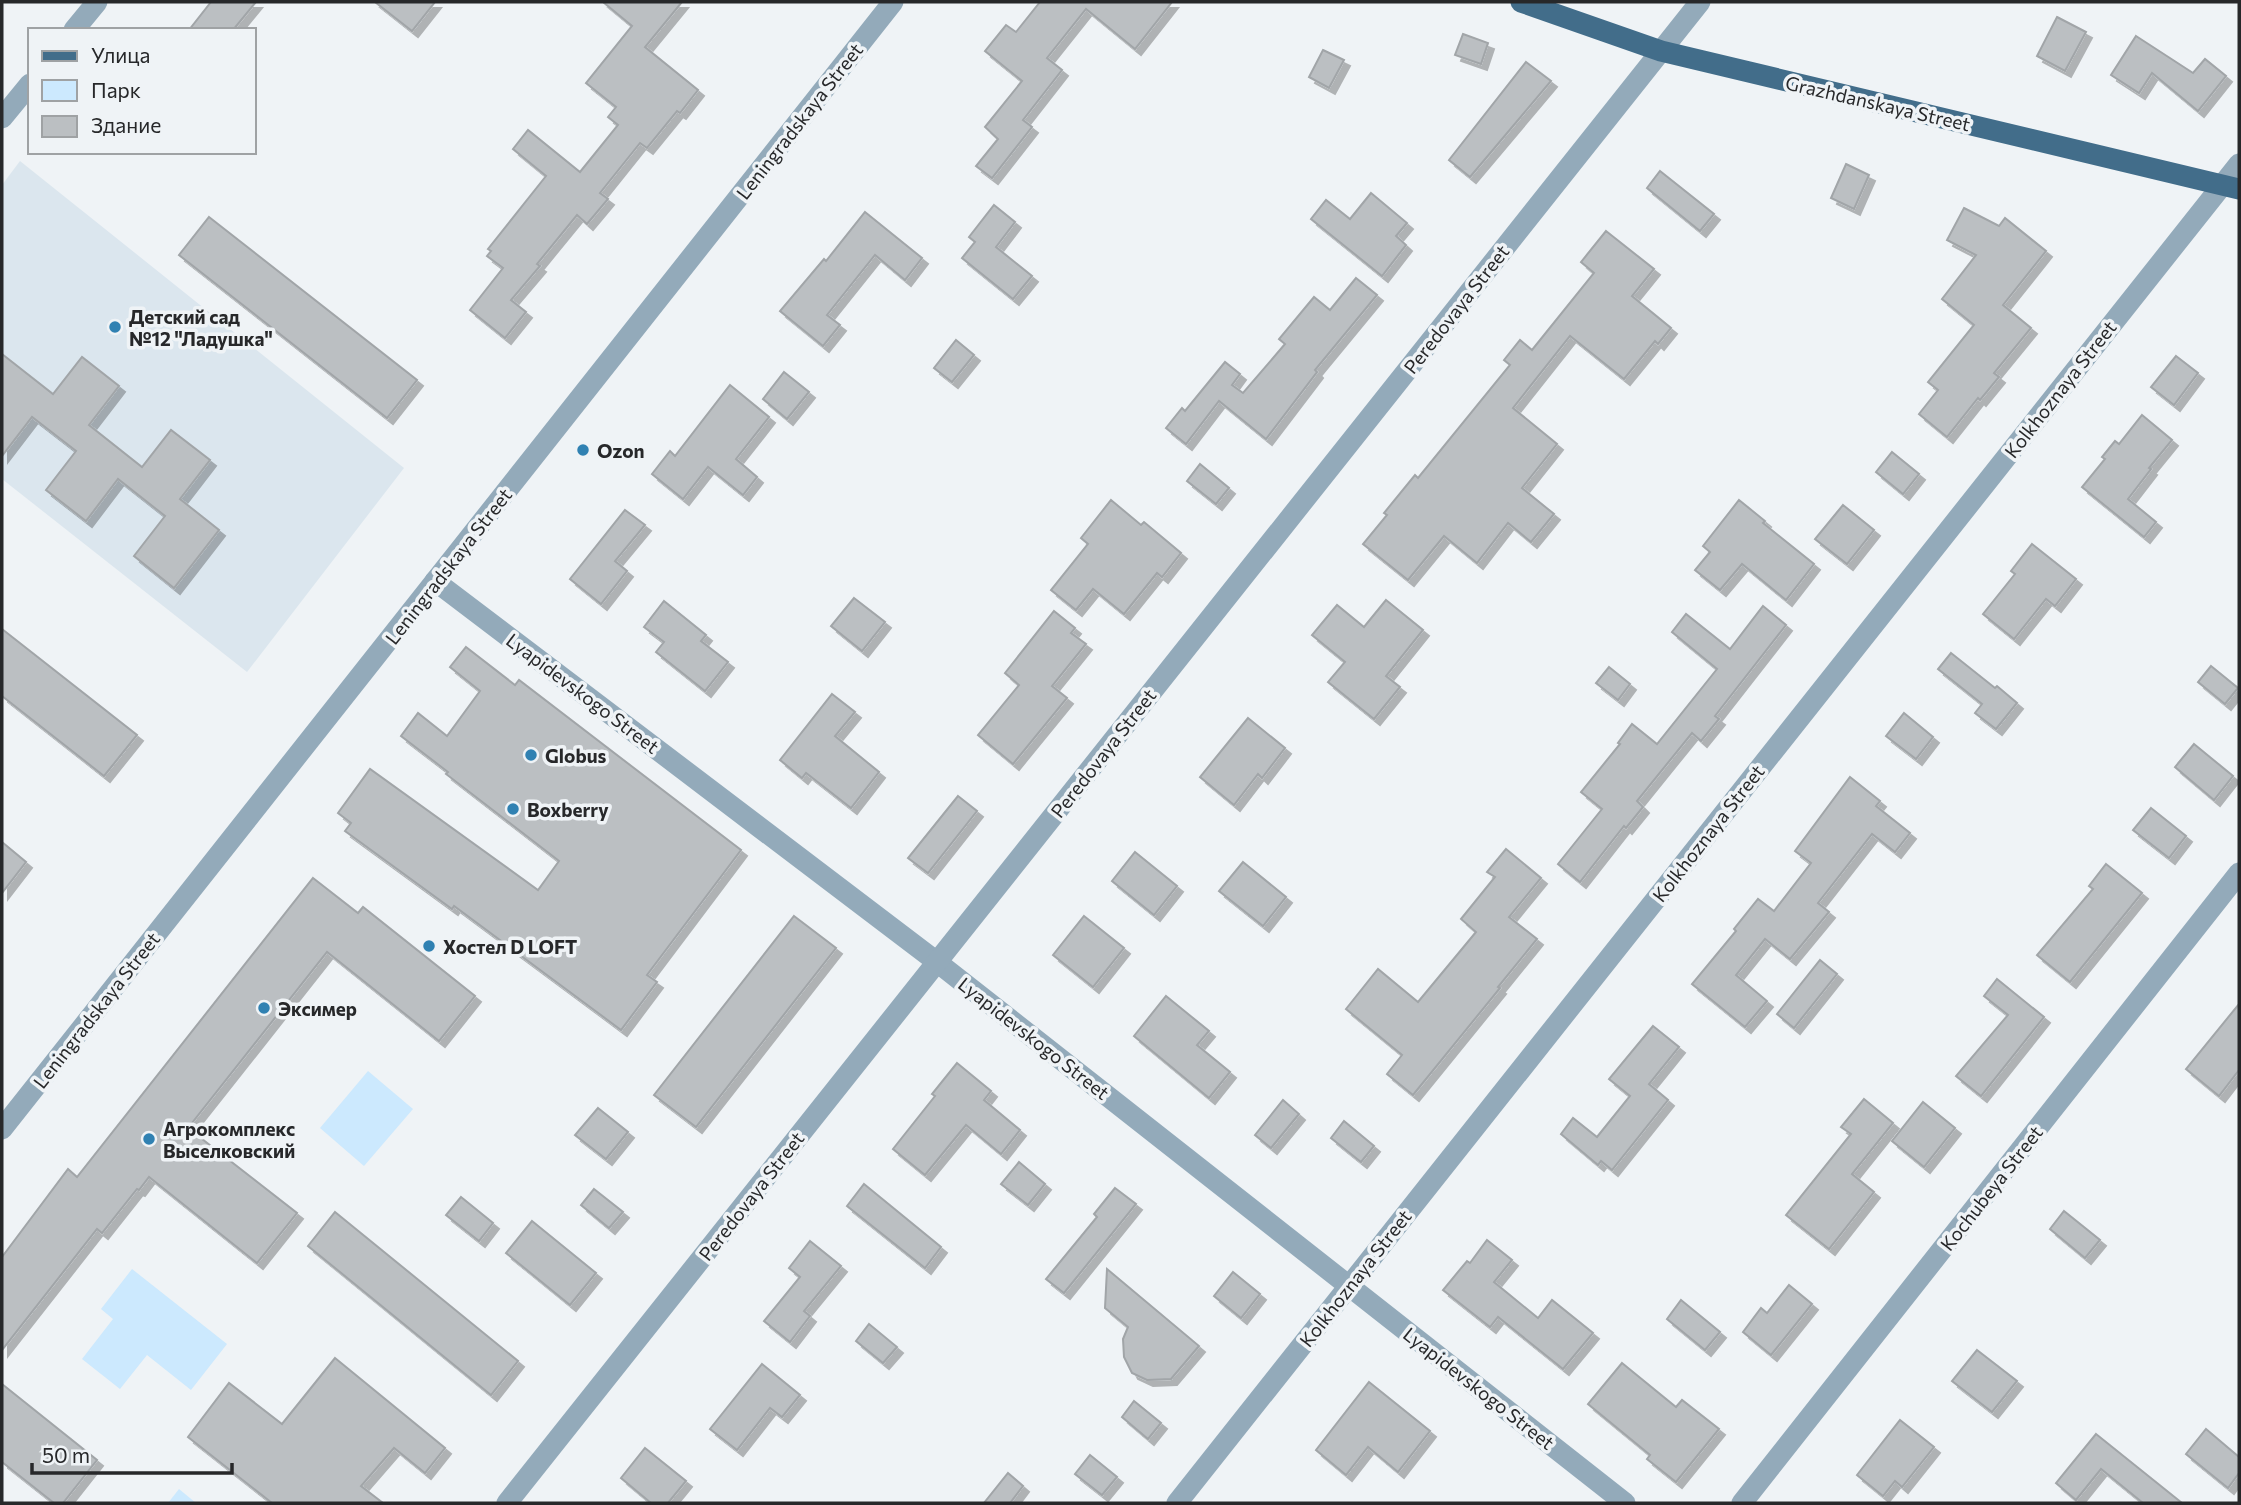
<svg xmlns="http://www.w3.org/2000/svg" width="2241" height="1505" font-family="Commissioner,sans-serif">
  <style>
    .built { fill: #dbe6ee }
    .green { fill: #cce9fe }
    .building { fill: #bbbfc2; stroke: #a1a5a8; stroke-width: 2; filter: url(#shadow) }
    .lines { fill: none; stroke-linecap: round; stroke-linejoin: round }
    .minor { stroke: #93aaba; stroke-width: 21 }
    .major { stroke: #426d8a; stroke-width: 21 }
    .poi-dot { fill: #3081b2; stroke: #eff3f6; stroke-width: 2.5 }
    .labels { text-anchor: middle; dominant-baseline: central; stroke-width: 7; stroke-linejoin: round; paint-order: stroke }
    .street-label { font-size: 19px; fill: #27282a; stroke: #eff3f6 }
    .poi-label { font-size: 19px; font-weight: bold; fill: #27282a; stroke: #eff3f6; text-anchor: start }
  </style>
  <defs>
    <filter id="shadow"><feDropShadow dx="6" dy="6" stdDeviation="0" flood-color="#0004"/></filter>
  </defs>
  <rect width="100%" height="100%" fill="#eff3f6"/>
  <path class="built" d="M 20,161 L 404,468 L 247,672 L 2,479 L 2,185 Z"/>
  <g class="green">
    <path d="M 368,1071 L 413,1109 L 364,1166 L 320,1128 Z"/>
    <path d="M 132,1269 L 227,1344 L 191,1390 L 147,1355 L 120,1389 L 82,1359 L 113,1319 L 101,1309 Z"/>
    <path d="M 179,1489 L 196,1503 L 168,1503 Z"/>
  </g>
  <g class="building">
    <path d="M 211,2 L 256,2 L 233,30 L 189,30 Z"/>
    <path d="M 375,2 L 435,2 L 412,31 Z"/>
    <path d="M 603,2 L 682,2 L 645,47 L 698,90 L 680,113 L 677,111 L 647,148 L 640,143 L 600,193 L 608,199 L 587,224 L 577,215 L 537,264 L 540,266 L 511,300 L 526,312 L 505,338 L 470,310 L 503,268 L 487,256 L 491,251 L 488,249 L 546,176 L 513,149 L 528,130 L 580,172 L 618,125 L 608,117 L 616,107 L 586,83 L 632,26 Z"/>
    <path d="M 1040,2 L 1172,2 L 1135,49 L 1086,9 L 1047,58 L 1062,70 L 1023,120 L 1032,127 L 992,178 L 976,166 L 998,139 L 985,127 L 1022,81 L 985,51 L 1006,25 L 1016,32 Z"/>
    <path d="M 2057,17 L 2086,32 L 2065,71 L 2037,56 Z"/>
    <path d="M 1463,34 L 1488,43 L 1481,64 L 1455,55 Z"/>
    <path d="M 2136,36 L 2193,73 L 2205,59 L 2226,76 L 2198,111 L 2152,73 L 2139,93 L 2111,75 Z"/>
    <path d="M 1323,50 L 1344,60 L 1329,88 L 1309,77 Z"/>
    <path d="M 1526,62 L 1551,81 L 1470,177 L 1449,160 Z"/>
    <path d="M 1846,164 L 1869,175 L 1854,209 L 1831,198 Z"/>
    <path d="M 1660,171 L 1714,214 L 1700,231 L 1647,188 Z"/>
    <path d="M 1371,193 L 1407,223 L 1396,236 L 1406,245 L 1382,276 L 1311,219 L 1326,200 L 1350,219 Z"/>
    <path d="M 994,205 L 1015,222 L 996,247 L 1032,276 L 1013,299 L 962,258 L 975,242 L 969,237 Z"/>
    <path d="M 1964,208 L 1999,226 L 2005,218 L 2046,251 L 2003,305 L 2031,328 L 1994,373 L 1999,377 L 1980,400 L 1978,398 L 1947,437 L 1919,414 L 1938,390 L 1928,382 L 1974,325 L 1942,299 L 1976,255 L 1947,240 Z"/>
    <path d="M 865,212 L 922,258 L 905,280 L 875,255 L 827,315 L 840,325 L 823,346 L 780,311 L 824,259 L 826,261 Z"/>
    <path d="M 209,217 L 417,380 L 387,418 L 179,255 Z"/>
    <path d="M 1606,231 L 1654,269 L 1632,296 L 1671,328 L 1658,344 L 1655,341 L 1624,379 L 1570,336 L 1513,408 L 1557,444 L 1522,488 L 1554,514 L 1531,542 L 1508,523 L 1477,563 L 1444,536 L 1408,580 L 1363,544 L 1387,515 L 1384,513 L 1415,475 L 1418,478 L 1510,365 L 1504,360 L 1520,340 L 1532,350 L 1594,273 L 1581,262 Z"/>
    <path d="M 1356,278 L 1377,295 L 1315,370 L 1317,372 L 1266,439 L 1219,401 L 1186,444 L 1166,428 L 1182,408 L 1185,411 L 1225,362 L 1240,374 L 1232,385 L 1243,393 L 1285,344 L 1279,339 L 1314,297 L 1330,310 Z"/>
    <path d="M 956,340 L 974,355 L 952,382 L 934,368 Z"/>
    <path d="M 2,354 L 53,394 L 82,357 L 119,386 L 89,425 L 142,467 L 171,430 L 210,460 L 180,499 L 219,530 L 174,588 L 134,556 L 165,516 L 118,479 L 86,521 L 46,490 L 76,451 L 32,417 L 2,456 Z"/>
    <path d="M 2176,356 L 2198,373 L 2174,405 L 2151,387 Z"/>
    <path d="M 784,372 L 809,392 L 787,419 L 763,399 Z"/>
    <path d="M 730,385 L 769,417 L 736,459 L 757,477 L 743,495 L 708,467 L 683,499 L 652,474 L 670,451 L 675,456 Z"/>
    <path d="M 2142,415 L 2172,440 L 2149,468 L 2151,469 L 2128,499 L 2156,522 L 2144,537 L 2082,487 L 2105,459 L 2102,457 L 2115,441 L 2119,444 Z"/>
    <path d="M 1892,452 L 1919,474 L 1903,494 L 1876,472 Z"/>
    <path d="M 1200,464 L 1229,488 L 1216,504 L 1187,481 Z"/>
    <path d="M 1111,500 L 1141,525 L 1144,522 L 1181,553 L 1162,577 L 1157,573 L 1124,614 L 1093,589 L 1076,610 L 1051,590 L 1088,544 L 1081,538 Z"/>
    <path d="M 1739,500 L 1765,521 L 1763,523 L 1814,564 L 1786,600 L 1742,564 L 1720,590 L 1695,570 L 1710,552 L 1703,546 Z"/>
    <path d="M 1843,505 L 1874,530 L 1847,564 L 1815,539 Z"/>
    <path d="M 625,510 L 645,525 L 615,561 L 627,571 L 601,604 L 570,579 Z"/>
    <path d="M 2032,544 L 2076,579 L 2055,606 L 2046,599 L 2014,639 L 1983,614 L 2015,574 L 2011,571 Z"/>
    <path d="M 854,598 L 885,622 L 862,651 L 831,626 Z"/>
    <path d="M 1386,600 L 1423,630 L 1386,676 L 1400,687 L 1374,719 L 1328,682 L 1345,662 L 1312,635 L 1337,605 L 1364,627 Z"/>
    <path d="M 664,601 L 706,635 L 701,641 L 728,662 L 705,691 L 656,652 L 664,642 L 644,627 Z"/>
    <path d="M 1763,606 L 1786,625 L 1715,716 L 1719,719 L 1701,741 L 1692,733 L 1637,801 L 1643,807 L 1626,828 L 1624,826 L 1580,882 L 1558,864 L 1602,809 L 1581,792 L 1620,744 L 1618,743 L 1632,724 L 1657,744 L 1717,669 L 1672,632 L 1686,614 L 1730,649 Z"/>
    <path d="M 1054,611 L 1075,628 L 1071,633 L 1086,644 L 1052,686 L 1067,698 L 1013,764 L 978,735 L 1019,685 L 1005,673 Z"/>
    <path d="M 2,629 L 137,735 L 104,776 L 2,696 Z"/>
    <path d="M 466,647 L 515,685 L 519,680 L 741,850 L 647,975 L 657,982 L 621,1030 L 454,906 L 452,909 L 345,831 L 351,823 L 338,813 L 370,769 L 538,890 L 559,861 L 446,774 L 448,772 L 401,736 L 418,713 L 447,736 L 480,691 L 450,667 Z"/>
    <path d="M 1951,653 L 1995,688 L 1997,686 L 2017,703 L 1996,729 L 1975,713 L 1982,704 L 1938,669 Z"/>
    <path d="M 2211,666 L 2238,688 L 2225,704 L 2198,682 Z"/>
    <path d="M 1609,667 L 1630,684 L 1618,700 L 1596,683 Z"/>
    <path d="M 832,694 L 855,712 L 835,736 L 879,772 L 851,808 L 806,773 L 802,778 L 780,760 Z"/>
    <path d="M 1904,713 L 1933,737 L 1916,759 L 1886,736 Z"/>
    <path d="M 1248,718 L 1285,748 L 1262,778 L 1258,774 L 1234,805 L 1200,777 Z"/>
    <path d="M 2194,744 L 2233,776 L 2214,800 L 2175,767 Z"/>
    <path d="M 1850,777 L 1880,801 L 1876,806 L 1910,833 L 1895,852 L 1872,834 L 1818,903 L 1829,912 L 1790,959 L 1765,939 L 1736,975 L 1767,1001 L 1745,1027 L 1692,984 L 1736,931 L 1734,929 L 1758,899 L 1774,911 L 1811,863 L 1795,851 Z"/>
    <path d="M 958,796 L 977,811 L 928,873 L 908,858 Z"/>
    <path d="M 2151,808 L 2186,836 L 2169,858 L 2133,830 Z"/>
    <path d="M 2,842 L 26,862 L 2,893 Z"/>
    <path d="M 1506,849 L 1541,878 L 1509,917 L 1537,939 L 1498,987 L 1500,988 L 1413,1095 L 1387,1074 L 1402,1055 L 1346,1009 L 1378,969 L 1418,1002 L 1476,932 L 1461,919 L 1495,877 L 1487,872 Z"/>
    <path d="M 1135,852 L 1177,886 L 1154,915 L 1112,881 Z"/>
    <path d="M 1243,862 L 1286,897 L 1263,926 L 1219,891 Z"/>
    <path d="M 2106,864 L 2142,893 L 2070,982 L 2037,955 L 2093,889 L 2089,886 Z"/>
    <path d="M 313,878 L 358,913 L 363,907 L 475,996 L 439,1041 L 327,952 L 188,1128 L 297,1213 L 257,1263 L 149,1177 L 139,1190 L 137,1189 L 102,1233 L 97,1229 L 2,1350 L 2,1257 L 68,1169 L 77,1177 Z"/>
    <path d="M 794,916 L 836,948 L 696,1127 L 654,1095 Z"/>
    <path d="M 1084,916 L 1124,948 L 1093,987 L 1053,955 Z"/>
    <path d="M 1820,960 L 1837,974 L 1794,1028 L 1777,1014 Z"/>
    <path d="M 1997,979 L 2044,1017 L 1981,1096 L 1956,1076 L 2008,1015 L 1984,996 Z"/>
    <path d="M 1166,996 L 1209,1031 L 1197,1045 L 1230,1072 L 1209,1098 L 1134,1036 Z"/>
    <path d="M 2239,1004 L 2239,1070 L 2219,1096 L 2186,1069 Z"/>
    <path d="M 1653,1026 L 1679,1047 L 1649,1084 L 1668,1100 L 1612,1170 L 1601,1161 L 1598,1165 L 1561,1134 L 1573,1118 L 1597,1137 L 1630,1096 L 1609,1079 Z"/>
    <path d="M 957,1063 L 991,1091 L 984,1100 L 1020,1130 L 1001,1154 L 966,1125 L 925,1175 L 893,1149 L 935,1096 L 932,1094 Z"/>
    <path d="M 1864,1099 L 1893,1123 L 1852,1174 L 1874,1192 L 1829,1249 L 1786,1215 L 1851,1134 L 1841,1127 Z"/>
    <path d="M 1283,1100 L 1299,1114 L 1271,1148 L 1255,1135 Z"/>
    <path d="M 1923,1102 L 1955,1128 L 1924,1167 L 1892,1141 Z"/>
    <path d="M 598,1108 L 628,1132 L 606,1159 L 575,1135 Z"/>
    <path d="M 1344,1121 L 1374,1146 L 1361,1162 L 1331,1138 Z"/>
    <path d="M 1019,1162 L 1045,1184 L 1028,1205 L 1001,1184 Z"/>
    <path d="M 864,1184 L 941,1247 L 925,1268 L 847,1206 Z"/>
    <path d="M 1115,1188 L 1136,1204 L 1064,1293 L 1046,1279 L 1097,1217 L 1094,1214 Z"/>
    <path d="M 594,1189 L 623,1212 L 609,1228 L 581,1205 Z"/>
    <path d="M 461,1197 L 493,1223 L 479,1241 L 446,1215 Z"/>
    <path d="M 2064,1211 L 2100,1240 L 2085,1258 L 2050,1229 Z"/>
    <path d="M 335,1212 L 518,1361 L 491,1395 L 308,1246 Z"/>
    <path d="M 532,1221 L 596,1273 L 570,1305 L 506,1253 Z"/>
    <path d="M 1487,1240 L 1512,1260 L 1494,1282 L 1538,1318 L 1552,1300 L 1593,1333 L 1563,1369 L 1498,1317 L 1490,1327 L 1443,1290 L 1467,1261 L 1470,1263 Z"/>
    <path d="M 810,1241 L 841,1266 L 804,1311 L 810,1316 L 790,1342 L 764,1321 L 800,1277 L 789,1268 Z"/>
    <path d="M 1107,1269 L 1199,1346 L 1171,1379 L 1147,1380 L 1132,1373 L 1124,1357 L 1123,1339 L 1128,1327 L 1105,1308 Z"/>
    <path d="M 1233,1272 L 1260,1294 L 1241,1318 L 1214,1296 Z"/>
    <path d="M 1789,1285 L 1812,1304 L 1771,1355 L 1743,1332 L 1761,1308 L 1767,1313 Z"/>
    <path d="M 1681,1300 L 1720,1332 L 1705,1350 L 1667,1319 Z"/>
    <path d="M 869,1324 L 897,1347 L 883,1363 L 856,1341 Z"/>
    <path d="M 1977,1350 L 2017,1381 L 1992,1412 L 1952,1381 Z"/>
    <path d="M 335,1358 L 445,1448 L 425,1473 L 394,1448 L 361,1486 L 383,1503 L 272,1503 L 188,1437 L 229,1383 L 282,1424 Z"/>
    <path d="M 1622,1363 L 1676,1407 L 1682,1400 L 1719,1429 L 1676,1482 L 1647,1459 L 1650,1455 L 1588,1404 Z"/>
    <path d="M 762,1364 L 800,1395 L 782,1417 L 770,1408 L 737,1450 L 710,1429 Z"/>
    <path d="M 1369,1382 L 1430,1431 L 1398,1472 L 1368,1447 L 1346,1475 L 1316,1450 Z"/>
    <path d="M 2,1384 L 97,1460 L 63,1503 L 54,1503 L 2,1462 Z"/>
    <path d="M 1134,1401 L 1161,1423 L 1148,1439 L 1122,1417 Z"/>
    <path d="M 1900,1420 L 1934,1447 L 1902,1487 L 1895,1481 L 1883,1496 L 1857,1475 Z"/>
    <path d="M 2206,1429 L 2239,1457 L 2239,1473 L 2228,1488 L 2186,1454 Z"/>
    <path d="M 2096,1434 L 2182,1503 L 2143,1503 L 2101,1469 L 2076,1500 L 2056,1483 Z"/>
    <path d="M 645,1448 L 686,1481 L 668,1503 L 651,1503 L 621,1478 Z"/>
    <path d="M 1090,1455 L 1117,1477 L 1102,1495 L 1075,1474 Z"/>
    <path d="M 1008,1473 L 1023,1486 L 1010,1503 L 984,1503 Z"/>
  </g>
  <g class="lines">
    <g class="minor">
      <path d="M 74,30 L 97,2"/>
      <path d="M 2,118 L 30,84"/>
      <path d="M 435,581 L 937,962 L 1625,1503"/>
      <path d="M 2,1129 L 893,2"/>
      <path d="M 507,1503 L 1700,2"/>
      <path d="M 1177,1503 L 2239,164"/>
      <path d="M 1742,1503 L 2239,873"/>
    </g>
    <path class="major" d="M 1521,2 L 1661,51 L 2239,189"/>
  </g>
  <g class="poi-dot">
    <circle cx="115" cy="327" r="7"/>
    <circle cx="583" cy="450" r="7"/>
    <circle cx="531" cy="755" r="7"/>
    <circle cx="513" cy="809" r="7"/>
    <circle cx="429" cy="946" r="7"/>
    <circle cx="264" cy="1008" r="7"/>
    <circle cx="149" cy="1139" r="7"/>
  </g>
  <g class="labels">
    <g class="street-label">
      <text transform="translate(1878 103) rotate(13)">Grazhdanskaya Street</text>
      <text transform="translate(799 121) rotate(-52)">Leningradskaya Street</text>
      <text transform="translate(1456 309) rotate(-52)">Peredovaya Street</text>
      <text transform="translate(2060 389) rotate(-52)">Kolkhoznaya Street</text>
      <text transform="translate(448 566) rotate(-52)">Leningradskaya Street</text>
      <text transform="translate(583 693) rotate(37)">Lyapidevskogo Street</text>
      <text transform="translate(1103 753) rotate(-52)">Peredovaya Street</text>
      <text transform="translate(1708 833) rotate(-52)">Kolkhoznaya Street</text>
      <text transform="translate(96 1010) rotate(-52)">Leningradskaya Street</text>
      <text transform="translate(1034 1038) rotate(38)">Lyapidevskogo Street</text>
      <text transform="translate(1991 1188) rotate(-52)">Kochubeya Street</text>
      <text transform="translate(751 1196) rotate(-52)">Peredovaya Street</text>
      <text transform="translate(1355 1278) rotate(-52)">Kolkhoznaya Street</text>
      <text transform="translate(1479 1388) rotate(38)">Lyapidevskogo Street</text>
    </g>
    <g class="poi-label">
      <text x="129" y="316">Детский сад<tspan x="129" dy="22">№12 "Ладушка"</tspan></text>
      <text x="597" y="450">Ozon</text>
      <text x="545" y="755">Globus</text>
      <text x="527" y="809">Boxberry</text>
      <text x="443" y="946">Хостел D LOFT</text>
      <text x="278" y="1008">Эксимер</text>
      <text x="163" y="1128">Агрокомплекс<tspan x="163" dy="22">Выселковский</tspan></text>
    </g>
  </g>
  <rect width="2241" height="1505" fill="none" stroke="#27282a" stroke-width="7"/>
  <rect x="28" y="28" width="228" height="126" fill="#eff3f6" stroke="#9fa2a4" stroke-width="2"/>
  <rect x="42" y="51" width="35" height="10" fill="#426d8a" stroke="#9fa2a4" stroke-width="2"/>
  <text x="91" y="63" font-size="21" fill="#27282a">Улица</text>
  <rect x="42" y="80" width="35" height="21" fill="#cce9fe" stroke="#9fa2a4" stroke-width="2"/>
  <text x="91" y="98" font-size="21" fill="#27282a">Парк</text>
  <rect x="42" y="116" width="35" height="21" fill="#bbbfc2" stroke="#9fa2a4" stroke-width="2"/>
  <text x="91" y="133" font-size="21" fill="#27282a">Здание</text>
  <path d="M32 1463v10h200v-10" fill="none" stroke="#27282a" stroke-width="3.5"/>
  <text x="42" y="1463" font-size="21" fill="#27282a" stroke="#eff3f6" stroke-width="5" paint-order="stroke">50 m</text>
</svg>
